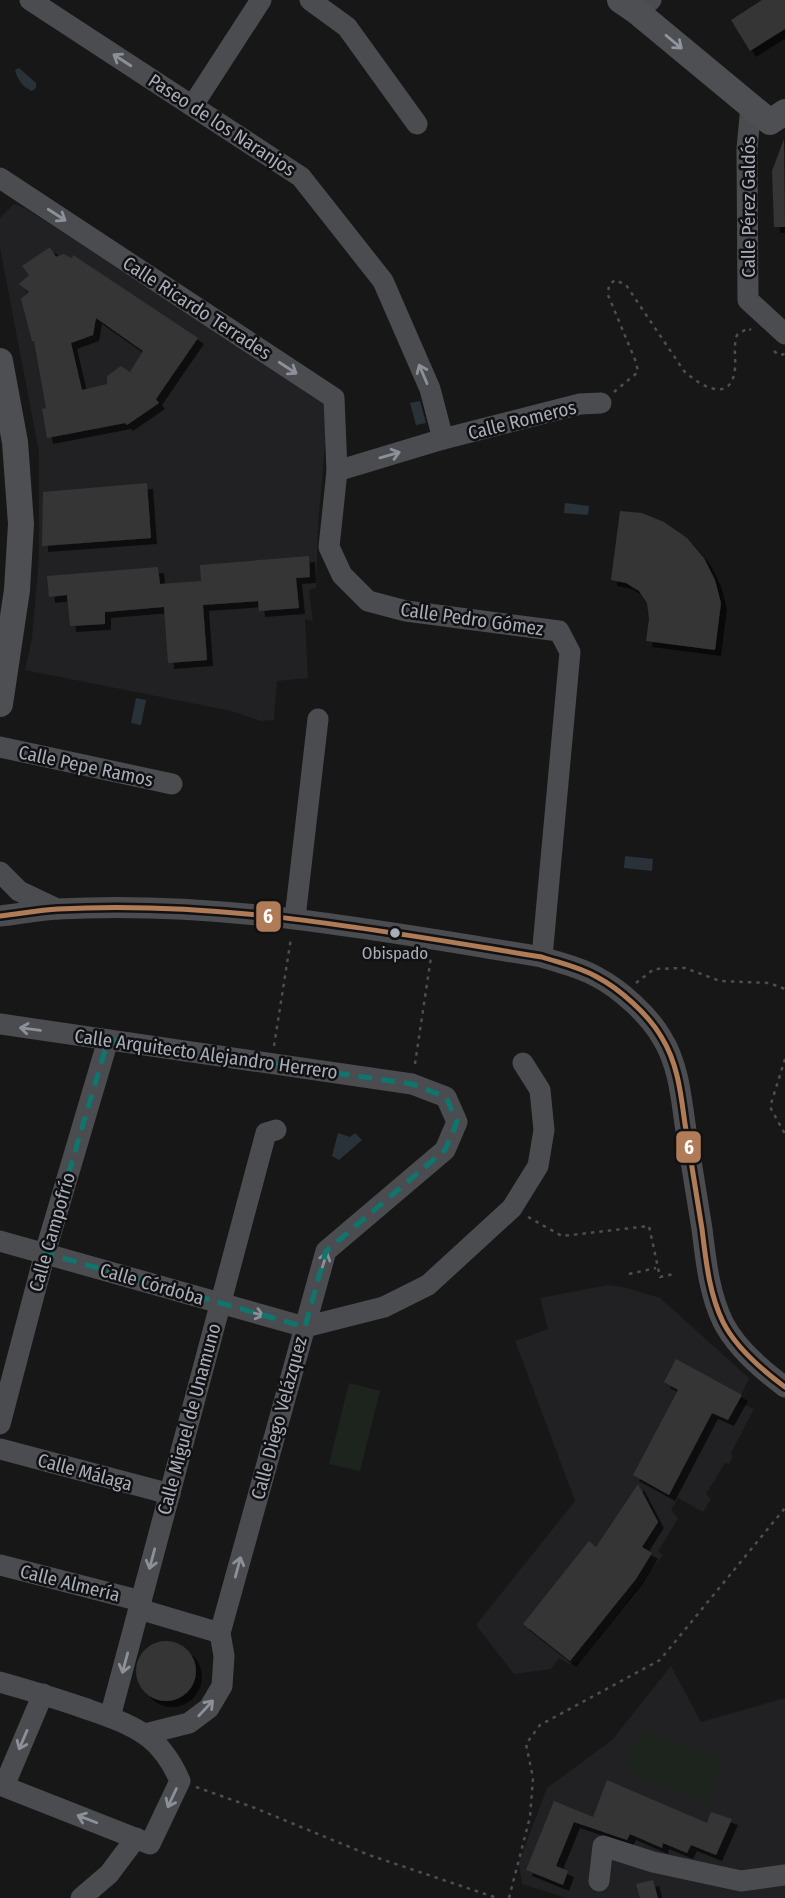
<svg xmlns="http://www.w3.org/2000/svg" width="785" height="1898" font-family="'Fira Sans Condensed',sans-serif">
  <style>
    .built { fill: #212123 }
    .green { fill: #1d241e }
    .water { fill: #2a3239 }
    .building { fill: #353536; fill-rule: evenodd; filter: url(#shadow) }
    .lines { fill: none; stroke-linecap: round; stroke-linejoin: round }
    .path { stroke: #4d4e52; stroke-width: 2.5; stroke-dasharray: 3.5 5; stroke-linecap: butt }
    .minor { stroke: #4b4c50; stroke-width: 21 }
    .major { stroke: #4d4f52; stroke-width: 26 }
    .bus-1-casing { stroke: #111113; stroke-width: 10 }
    .bus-1 { stroke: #b07c57; stroke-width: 5 }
    .oneway { stroke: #91969e }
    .oneway2 { stroke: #8c9099 }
    .marked { fill: none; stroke: #0f766e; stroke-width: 5; stroke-dasharray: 14 9; stroke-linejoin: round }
    .bus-dot { fill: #a8adb8; stroke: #111113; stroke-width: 2.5 }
    .labels { text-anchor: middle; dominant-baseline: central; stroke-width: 5; stroke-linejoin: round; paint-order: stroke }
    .bus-label { font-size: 17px; fill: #a8adb8; stroke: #111113 }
    .street-label { font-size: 19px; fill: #a8adb8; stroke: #111113 }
    .line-badge { stroke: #111113; stroke-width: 2.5 }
    .badge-label { font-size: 19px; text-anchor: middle; font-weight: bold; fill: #fff }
  </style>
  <defs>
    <filter id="shadow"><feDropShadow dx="6" dy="6" stdDeviation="0" flood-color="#0009"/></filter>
  </defs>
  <rect width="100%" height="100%" fill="#171717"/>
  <g class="built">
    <path d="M 14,204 L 25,208 L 322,400 L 328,412 L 318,525 L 316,588 L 309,590 L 313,621 L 305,619 L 308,678 L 277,681 L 274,720 L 261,721 L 231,711 L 25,670 L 32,638 L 39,556 L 39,452 L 0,248 L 0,218 Z"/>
    <path d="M 608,1285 L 623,1287 L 660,1298 L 749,1378 L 738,1402 L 754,1409 L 731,1453 L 733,1456 L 729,1464 L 725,1463 L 706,1494 L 711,1499 L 703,1512 L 678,1498 L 671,1510 L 678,1519 L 658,1551 L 663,1555 L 581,1660 L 569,1664 L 559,1658 L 551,1669 L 514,1674 L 476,1625 L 575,1501 L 515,1341 L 548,1329 L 540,1298 Z"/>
    <path d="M 671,1666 L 701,1722 L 785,1698 L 785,1898 L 566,1898 L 522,1884 L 519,1862 L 547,1788 L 612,1740 Z"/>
  </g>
  <g class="green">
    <path d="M 349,1383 L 380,1391 L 360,1471 L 329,1464 Z"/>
    <path d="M 641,1728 L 724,1761 L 707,1803 L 624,1770 Z"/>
  </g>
  <g class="water">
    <path d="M 19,68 L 36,83 L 36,88 L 32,91 C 22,87 18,80 15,70 Z"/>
    <path d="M 420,401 L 426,423 L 416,425 L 410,403 Z"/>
    <path d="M 565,503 L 589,506 L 588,515 L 564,513 Z"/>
    <path d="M 136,698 L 146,700 L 141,725 L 131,723 Z"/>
    <path d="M 625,856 L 653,859 L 652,871 L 624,868 Z"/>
    <path d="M 338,1133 L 350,1137 L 355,1133 L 362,1140 L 339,1160 L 332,1156 Z"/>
  </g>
  <g class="building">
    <path d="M 762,0 L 785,0 L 785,29 L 750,51 L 731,20 Z"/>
    <path d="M 784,139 L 785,227 L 774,227 L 772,171 Z"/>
    <path d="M 50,247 L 56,257 L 63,254 L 72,258 L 73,255 L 198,338 L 156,399 L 159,403 L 127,425 L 125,423 L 47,438 L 42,409 L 46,408 L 34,341 L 32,341 L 21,299 L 29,292 L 19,284 L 29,275 L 22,266 ZM 96,318 L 143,351 L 130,372 L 121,366 L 107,376 L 107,384 L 82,390 L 71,343 L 93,335 Z"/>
    <path d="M 147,483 L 151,538 L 42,546 L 43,492 Z"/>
    <path d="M 620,511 L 642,513 L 664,522 L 687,538 L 704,558 L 715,580 L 721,603 L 715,650 L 646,641 L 649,619 L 647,603 L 639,591 L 626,583 L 611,580 Z"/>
    <path d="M 309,556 L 310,577 L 296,578 L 299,608 L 259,611 L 258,601 L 203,605 L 207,660 L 168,663 L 164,607 L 105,612 L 105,624 L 70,626 L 67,595 L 49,597 L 47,576 L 158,567 L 160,584 L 201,581 L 200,565 Z"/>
    <path d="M 676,1359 L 742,1395 L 728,1420 L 712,1413 L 669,1495 L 633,1475 L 678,1390 L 664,1382 Z"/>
    <path d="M 638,1484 L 658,1522 L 642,1547 L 652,1553 L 636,1579 L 570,1661 L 523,1624 L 589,1541 L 596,1547 Z"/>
    <circle cx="166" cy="1671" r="30"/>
    <path d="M 607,1780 L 707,1823 L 711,1812 L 732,1819 L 716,1855 L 691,1845 L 687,1853 L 663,1843 L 662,1848 L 630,1834 L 627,1840 L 574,1822 L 556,1866 L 568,1871 L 563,1885 L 526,1870 L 554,1801 L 593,1817 Z"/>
    <path d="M 653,1880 L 658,1898 L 640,1898 L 636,1884 Z"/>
  </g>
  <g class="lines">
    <g class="path">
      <path d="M 774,351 L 779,355 L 785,354"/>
      <path d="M 614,392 L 638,372 L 636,362 L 608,295 L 609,285 L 615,280 L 626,285 L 684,371 C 699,385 731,405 735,369 C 736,357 733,347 737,335 L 748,328 L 751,330"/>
      <path d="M 636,983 L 654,969 L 685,968 L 720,981 L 769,983 L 785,989"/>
      <path d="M 274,1046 L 291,938"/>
      <path d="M 785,1059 L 770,1107 L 785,1134"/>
      <path d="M 415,1064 L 431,957"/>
      <path d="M 528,1217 L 562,1236 L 649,1226 L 660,1277 L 674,1274"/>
      <path d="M 629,1274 L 656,1268"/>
      <path d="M 196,1787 L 255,1808 L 369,1855 L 497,1898"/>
      <path d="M 509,1898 L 530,1817 L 533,1778 L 526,1744 L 540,1725 L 660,1660 L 785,1508"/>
    </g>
    <g class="minor">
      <path d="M 30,0 L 301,177 L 383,281 L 430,389 L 443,439"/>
      <path d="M 310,0 L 347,27 L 417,124"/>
      <path d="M 636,11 L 651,0"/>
      <path d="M 193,105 L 261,0"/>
      <path d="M 751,106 L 747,149 L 748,300 L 785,334"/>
      <path d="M 0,178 L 334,398 L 337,471 L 329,547 L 342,575 L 368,601 L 406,611 L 559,631 L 570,652 L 542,957"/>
      <path d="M 337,471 L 443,439 L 580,404 L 601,403"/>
      <path d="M 0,747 L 172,784"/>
      <path d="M 0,872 L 19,891 L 57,909"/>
      <path d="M 0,916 C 19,914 39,910 58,909 C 221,900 382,931 542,957 C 560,963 580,967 597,977 C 620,989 649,1015 662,1038 C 678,1064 681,1095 685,1124 C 691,1159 696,1194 702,1229 C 706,1261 709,1293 723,1322 C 736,1348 762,1370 785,1387"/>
      <path d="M 295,918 L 318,719"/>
      <path d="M 0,1024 L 412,1084 L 446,1097 L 457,1122 L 445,1150 L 326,1251 L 220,1633 L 224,1656 L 222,1686 L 209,1708 L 189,1723 L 145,1734"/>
      <path d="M 0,1241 L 305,1327 L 384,1307 L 428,1285 L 512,1208 L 538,1166 L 544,1130 L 540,1090 L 523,1063"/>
      <path d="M 0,1424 L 45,1253 L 108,1040"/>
      <path d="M 0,1449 L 170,1494"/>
      <path d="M 0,1565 L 141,1601"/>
      <path d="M 139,1609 L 220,1633"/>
      <path d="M 0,1682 C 28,1690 56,1698 84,1708 C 104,1715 126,1722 144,1734 C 160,1744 173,1764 180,1781 L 150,1844 L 0,1785"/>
      <path d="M 110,1717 L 266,1133 L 276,1130"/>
      <path d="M 4,1786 L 43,1694"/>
      <path d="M 599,1881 L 603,1846 L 653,1862 L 741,1881 L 785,1875"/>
      <path d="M 81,1898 L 109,1874 L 136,1838"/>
    </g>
    <g class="major">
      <path d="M 620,0 L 636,11 L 770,122 L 785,112"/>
      <path d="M 0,361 L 15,442 L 21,524 L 17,590 L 0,704"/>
    </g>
    <g class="bus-1-casing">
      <path id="bus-1" d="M 0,916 C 19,914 39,910 58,909 C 221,900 382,931 542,957 C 560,963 580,967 597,977 C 620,989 649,1015 662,1038 C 678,1064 681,1095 685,1124 C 691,1159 696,1194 702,1229 C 706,1261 709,1293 723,1322 C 736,1348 762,1370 785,1387"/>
    </g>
    <use href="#bus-1" class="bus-1"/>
  </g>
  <defs><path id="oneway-shaft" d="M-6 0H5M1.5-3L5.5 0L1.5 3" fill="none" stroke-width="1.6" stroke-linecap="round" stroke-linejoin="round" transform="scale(1.75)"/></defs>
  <use class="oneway" href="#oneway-shaft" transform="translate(674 42) rotate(40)"/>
  <g class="oneway2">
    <use href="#oneway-shaft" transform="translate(122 60) rotate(-147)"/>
    <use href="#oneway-shaft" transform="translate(57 215) rotate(33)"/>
    <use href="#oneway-shaft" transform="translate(288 368) rotate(33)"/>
    <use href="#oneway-shaft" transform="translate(423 374) rotate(-113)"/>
    <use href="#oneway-shaft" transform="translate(390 455) rotate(-16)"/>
    <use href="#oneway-shaft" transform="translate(30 1029) rotate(-172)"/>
    <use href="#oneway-shaft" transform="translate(324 1262) rotate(-72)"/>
    <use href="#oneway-shaft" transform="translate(254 1313) rotate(15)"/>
    <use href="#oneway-shaft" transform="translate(152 1559) rotate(105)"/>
    <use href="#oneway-shaft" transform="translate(238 1567) rotate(-75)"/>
    <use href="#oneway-shaft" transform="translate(125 1663) rotate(105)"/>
    <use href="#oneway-shaft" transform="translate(206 1708) rotate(-47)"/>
    <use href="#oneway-shaft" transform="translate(23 1740) rotate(113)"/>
    <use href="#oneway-shaft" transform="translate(172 1798) rotate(115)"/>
    <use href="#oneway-shaft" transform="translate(87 1819) rotate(-159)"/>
  </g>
  <path class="marked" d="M 108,1040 L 412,1084 L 446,1097 L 457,1122 L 445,1150 L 326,1251 L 305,1327 L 45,1253 Z"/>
  <circle class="bus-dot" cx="395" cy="933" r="6"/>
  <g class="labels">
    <g class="bus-label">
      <text x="395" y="953">Obispado</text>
    </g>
    <g class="street-label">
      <text transform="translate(222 125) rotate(33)">Paseo de los Naranjos</text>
      <text transform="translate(748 207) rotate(-90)">Calle Pérez Galdós</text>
      <text transform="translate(197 308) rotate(33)">Calle Ricardo Terrades</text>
      <text transform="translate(522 420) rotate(-14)">Calle Romeros</text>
      <text transform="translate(472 619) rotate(8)">Calle Pedro Gómez</text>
      <text transform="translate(86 766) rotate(12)">Calle Pepe Ramos</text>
      <text transform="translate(206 1054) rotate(8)">Calle Arquitecto Alejandro Herrero</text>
      <text transform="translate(52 1232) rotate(-74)">Calle Campofrío</text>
      <text transform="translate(152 1284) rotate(16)">Calle Córdoba</text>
      <text transform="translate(279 1418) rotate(-75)">Calle Diego Velázquez</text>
      <text transform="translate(189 1419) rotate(-75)">Calle Miguel de Unamuno</text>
      <text transform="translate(85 1472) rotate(15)">Calle Málaga</text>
      <text transform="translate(70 1583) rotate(14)">Calle Almería</text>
    </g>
  </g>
  <g class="line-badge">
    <rect x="255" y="900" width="27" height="33" rx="7" fill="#b07c57"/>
    <rect x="675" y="1130" width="27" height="34" rx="7" fill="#b07c57"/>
  </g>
  <g class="badge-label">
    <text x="268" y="923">6</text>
    <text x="689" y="1154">6</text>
  </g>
</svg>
